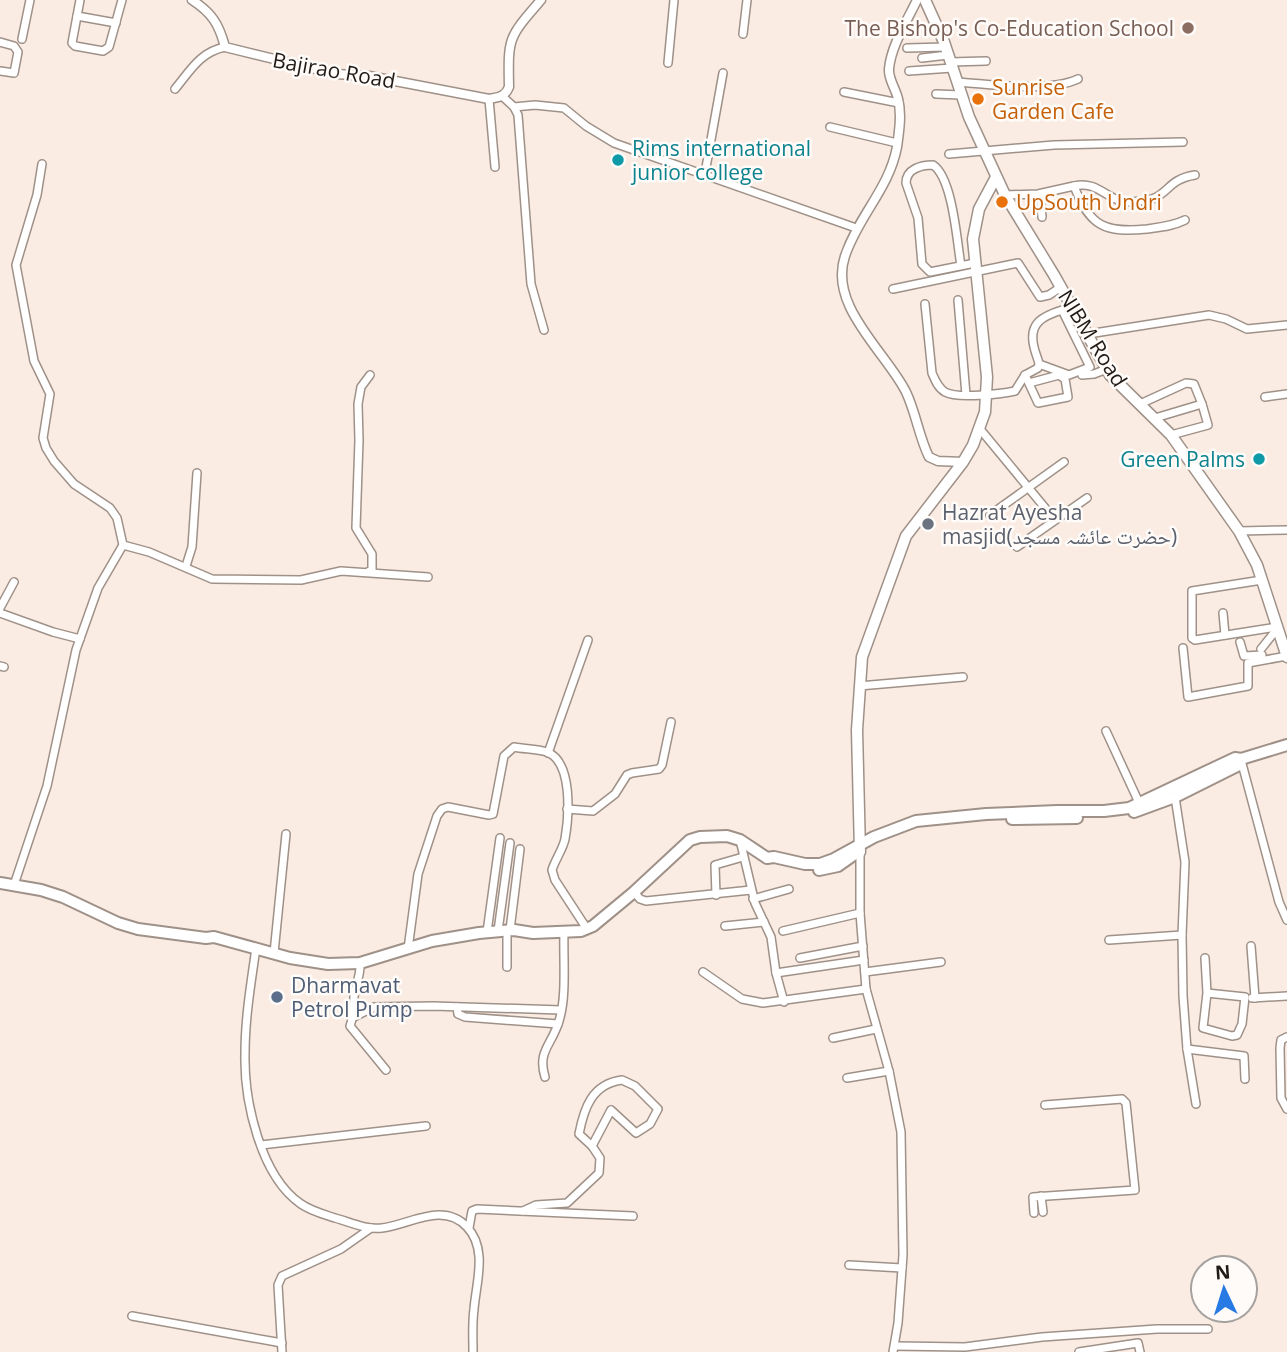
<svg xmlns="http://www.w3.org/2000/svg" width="1287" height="1352" font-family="'Open Sans','Noto Naskh Arabic',sans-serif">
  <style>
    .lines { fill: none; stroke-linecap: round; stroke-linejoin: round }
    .minor-casing { stroke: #9f9188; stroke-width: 10 }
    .tertiary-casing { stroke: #9f9188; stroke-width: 11 }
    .secondary-casing { stroke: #9f9188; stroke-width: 13 }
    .trunk-casing { stroke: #9f9188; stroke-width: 14 }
    .minor { stroke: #fff; stroke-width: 7 }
    .tertiary { stroke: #fff; stroke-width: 8 }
    .secondary { stroke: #fff; stroke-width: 10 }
    .trunk { stroke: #fff; stroke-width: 10 }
    .education-dot { fill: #8d6e63; stroke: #fefbf9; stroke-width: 2.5 }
    .food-dot { fill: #e8710a; stroke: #fefbf9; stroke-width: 2.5 }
    .culture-dot { fill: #0f9aa8; stroke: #fefbf9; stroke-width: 2.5 }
    .worship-dot { fill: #6b7280; stroke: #fefbf9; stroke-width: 2.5 }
    .service-dot { fill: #5c6f8a; stroke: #fefbf9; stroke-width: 2.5 }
    .labels { text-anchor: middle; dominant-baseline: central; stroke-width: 5; stroke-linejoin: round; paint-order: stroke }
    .education-label { font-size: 21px; fill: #785e54; stroke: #fefbf9; text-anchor: end }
    .street-label { font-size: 21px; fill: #201b17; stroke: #fefbf9 }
    .food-label { font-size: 21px; fill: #c56008; stroke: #fefbf9; text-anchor: start }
    .culture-label { font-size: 21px; fill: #0d838f; stroke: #fefbf9; text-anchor: start }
    .worship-label { font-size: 21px; fill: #5b616d; stroke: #fefbf9; text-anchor: start }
    .service-label { font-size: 21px; fill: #4e5e75; stroke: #fefbf9; text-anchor: start }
  </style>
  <rect width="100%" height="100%" fill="#faece2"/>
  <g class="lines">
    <g class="minor-casing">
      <g id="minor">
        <path d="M 80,0 L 72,43 L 75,46 L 103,51 L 109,47 L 122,0"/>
        <path d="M 77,16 L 116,23"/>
        <path d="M 743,34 L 747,0"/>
        <path d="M 22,39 L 30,0"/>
        <path d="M 0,42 L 14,46 L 18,52 L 14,73 L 0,71"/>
        <path d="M 907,48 L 945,47"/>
        <path d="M 922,58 L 948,55"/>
        <path d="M 950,62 L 986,61"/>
        <path d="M 668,63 L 674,0"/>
        <path d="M 909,71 L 952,68"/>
        <path d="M 957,82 C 991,84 1047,93 1078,79"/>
        <path d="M 175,89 C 190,71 200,52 225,47"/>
        <path d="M 844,92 L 899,103"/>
        <path d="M 936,94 L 961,95"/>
        <path d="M 502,96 L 514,107 L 518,115 L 531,284 L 544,330"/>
        <path d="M 489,99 L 495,167"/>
        <path d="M 514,107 L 535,105 L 564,108 L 586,126 L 614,143 L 856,228"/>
        <path d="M 830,127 L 897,143"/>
        <path d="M 949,154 L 1054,145 L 1183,142"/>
        <path d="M 42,164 L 37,195 L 16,265 L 34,361 L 50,394 L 43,438 L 46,448 L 54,461 L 74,484 L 110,508 L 117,518 L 123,545 L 149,552 L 212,579 L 301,580 L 341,571 L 428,577"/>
        <path d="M 705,173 L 723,73"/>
        <path d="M 1074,186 C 1100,180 1107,203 1131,202 C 1137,201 1146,201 1152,199 C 1169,193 1169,179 1195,175"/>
        <path d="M 1040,194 L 1042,217"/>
        <path d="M 1005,195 L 1038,194 L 1074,186 C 1090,227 1105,233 1147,229 C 1161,227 1173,226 1185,220"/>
        <path d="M 961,266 C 957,243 953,178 933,165 C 921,165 906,169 906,183 L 918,218 L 922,264 L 930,272 L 975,263"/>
        <path d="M 893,289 L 1018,263 L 1040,297 L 1049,295 L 1061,287"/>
        <path d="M 958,300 L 966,395"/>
        <path d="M 925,304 L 932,373 C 935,380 938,388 945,392 C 957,399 1001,394 1015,391 L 1025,375 L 1038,368 L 1039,364 C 1038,358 1035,353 1034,347 C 1028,323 1043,316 1062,310 L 1090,367 L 1069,375 L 1039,364"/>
        <path d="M 1088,334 L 1209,315 L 1226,319 L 1247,329 L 1287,325"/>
        <path d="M 1025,375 L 1038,403 L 1068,397 L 1065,379 L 1059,375 L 1029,383"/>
        <path d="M 1082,375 L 1094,374 L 1107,369"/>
        <path d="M 1265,397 L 1287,394"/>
        <path d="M 1140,404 L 1186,383 L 1194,384 L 1202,404 L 1155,418"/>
        <path d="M 980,429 L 1055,520"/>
        <path d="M 1171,435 L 1208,425 L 1202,404"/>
        <path d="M 990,515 L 1064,462"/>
        <path d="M 1239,531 L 1287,530"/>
        <path d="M 1017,547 L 1087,498"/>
        <path d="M 186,566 L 192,547 L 197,473"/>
        <path d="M 368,572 L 372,570 L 372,554 L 356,528 L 359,440 L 358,404 L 361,387 L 370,375"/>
        <path d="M 1262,580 L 1192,591 L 1192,638 L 1195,640 L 1277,627"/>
        <path d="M 0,608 L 14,582"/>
        <path d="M 0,613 L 53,632 L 80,639"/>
        <path d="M 1223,613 L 1225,635"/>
        <path d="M 1240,642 L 1244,656 L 1262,655"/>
        <path d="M 1183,648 L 1188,697 L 1248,686 L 1248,663 L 1287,656"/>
        <path d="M 1261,649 L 1277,629"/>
        <path d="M 0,666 L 4,667"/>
        <path d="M 859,686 L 963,677"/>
        <path d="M 1106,731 L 1141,807"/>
        <path d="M 548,753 L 588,640"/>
        <path d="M 1241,760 L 1279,902 L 1287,920"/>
        <path d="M 1175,797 L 1185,862 L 1182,935 L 1183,996 L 1187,1049 L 1196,1104"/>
        <path d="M 567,809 L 593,811 L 615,794 L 627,775 L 632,773 L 659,769 L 662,765 L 671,722"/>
        <path d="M 740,840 L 755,903 L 771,937 L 776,973 L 784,1002"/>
        <path d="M 860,852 L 860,913 L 866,989 L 889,1071 L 901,1132 L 903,1255 L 898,1323 L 893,1352"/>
        <path d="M 14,885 L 47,786 L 76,650 L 98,588 L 123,545"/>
        <path d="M 634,892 L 640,899 L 646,901 L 751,890"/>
        <path d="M 716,895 L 715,865 L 743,857"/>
        <path d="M 753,899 L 789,889"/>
        <path d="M 725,926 L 764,922"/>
        <path d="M 510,930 L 520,849"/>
        <path d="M 498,931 L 510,843"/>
        <path d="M 783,931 L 860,913"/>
        <path d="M 487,932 L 500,838"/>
        <path d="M 507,937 L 507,967"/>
        <path d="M 1109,940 L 1182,935"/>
        <path d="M 1251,946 L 1255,998"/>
        <path d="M 256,948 C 251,983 245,1018 245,1054 C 244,1100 260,1176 301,1204 C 311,1211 323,1214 335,1218 C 350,1222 366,1230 382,1228 C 409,1225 443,1201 467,1227 C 488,1249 476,1283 474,1309 C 472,1324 473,1338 473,1352"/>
        <path d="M 408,949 L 418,874 L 437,816 L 442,809 L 448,807 L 489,815 L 493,814 L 504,756 L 514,747 C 524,749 537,749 547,752 C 573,762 569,816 565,839 C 563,849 555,860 552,870 L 555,880 L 587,929"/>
        <path d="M 274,953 L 286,834"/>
        <path d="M 800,958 L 863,946"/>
        <path d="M 1205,958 L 1207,993 L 1245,997 L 1242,1024 L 1237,1035 L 1232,1036 L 1203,1028 L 1207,993"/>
        <path d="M 360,963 C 361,975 355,986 354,997 C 353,1008 354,1016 350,1026 L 386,1070"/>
        <path d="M 703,972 L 742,999 L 763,1003 L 866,989"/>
        <path d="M 865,972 L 941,962"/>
        <path d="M 776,973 L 864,960"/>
        <path d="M 1252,998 L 1287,996"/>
        <path d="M 457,1007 L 458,1014 L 465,1017 L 558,1024"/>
        <path d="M 354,1017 L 374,1007 L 433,1006 L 561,1010"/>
        <path d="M 1287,1037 L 1281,1040 L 1280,1048 L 1281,1098 L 1287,1109"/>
        <path d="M 833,1038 L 876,1029"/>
        <path d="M 1187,1049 L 1244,1056 L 1245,1079"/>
        <path d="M 545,1077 C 537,1051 552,1045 559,1021 C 567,996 563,959 564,932"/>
        <path d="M 847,1078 L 889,1071"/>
        <path d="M 622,1080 L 635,1086 L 658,1109 L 650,1124 L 636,1133 L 611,1110 L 592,1146 L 579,1134 C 584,1108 592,1084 622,1080 Z"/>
        <path d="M 261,1145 L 426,1126"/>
        <path d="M 1041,1196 L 1043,1212"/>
        <path d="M 523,1211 L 536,1205 L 567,1203 L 599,1173 L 600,1158 L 592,1146"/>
        <path d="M 1034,1213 L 1033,1197 L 1135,1190 L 1126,1103 L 1122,1099 L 1045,1105"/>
        <path d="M 469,1228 L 472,1211 L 477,1209 L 633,1216"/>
        <path d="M 849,1265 L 902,1268"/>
        <path d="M 132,1316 L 282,1343"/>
        <path d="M 895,1346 L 965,1347 L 1042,1337 L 1157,1329 L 1208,1329"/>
        <path d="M 282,1352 L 278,1285 L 282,1276 L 341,1249 L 371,1228"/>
        <path d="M 1079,1352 L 1138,1343 L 1140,1352"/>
      </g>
    </g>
    <g class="tertiary-casing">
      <g id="tertiary">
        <path d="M 192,0 C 212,13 219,24 225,47 L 336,74 L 369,76 L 489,99 C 499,97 505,97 509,87 C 508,37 508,38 541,0"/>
        <path d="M 917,0 C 907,21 891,46 889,69 C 888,79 896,89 898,99 C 902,114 899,132 897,147 C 889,189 859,215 845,256 C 828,306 886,352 906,392 C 916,413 919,437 929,457 L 938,461 L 963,462"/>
      </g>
    </g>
    <g class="secondary-casing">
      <g id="secondary">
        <path d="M 925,0 L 944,42 L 969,117 L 1005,195 L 1054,275 L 1110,375 L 1171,435 L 1239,531 L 1257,565 L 1287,657"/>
        <path d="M 860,852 L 857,730 L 862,657 L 906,536 L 963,462 L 973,445 L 985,412 L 987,377 L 973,239 L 979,209 L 996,177"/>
      </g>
    </g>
    <g class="trunk-casing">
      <g id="trunk">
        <path d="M 1134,812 L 1175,797 L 1239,765 L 1241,760"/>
        <path d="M 1012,819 L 1077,818"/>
        <path d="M 819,870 L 838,866 L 855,854"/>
        <path d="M 0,883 L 41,890 L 63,897 L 118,923 L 138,929 L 206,938 L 214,937 L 290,958 L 328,964 L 360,963 L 432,941 L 479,933 L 514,930 L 533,933 L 581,931 L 593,926 L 634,892 L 690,840 L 700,837 L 727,836 L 740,840 L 767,858 L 774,857 L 805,864 L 820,864 L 834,859 L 874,837 L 916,821 L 986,814 L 1057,811 L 1104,811 L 1129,808 L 1235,758 L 1241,759 L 1287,745"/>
      </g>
    </g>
    <use href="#minor" class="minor"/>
    <use href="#tertiary" class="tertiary"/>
    <use href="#secondary" class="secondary"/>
    <use href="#trunk" class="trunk"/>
  </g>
  <circle class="education-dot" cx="1188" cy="28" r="7"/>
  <g class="food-dot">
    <circle cx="978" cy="99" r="7"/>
    <circle cx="1002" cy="202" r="7"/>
  </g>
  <g class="culture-dot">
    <circle cx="618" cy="160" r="7"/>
    <circle cx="1259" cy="459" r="7"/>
  </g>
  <circle class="worship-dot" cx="928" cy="524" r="7"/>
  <circle class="service-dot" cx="277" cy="997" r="7"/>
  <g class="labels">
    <g class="education-label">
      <text x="1174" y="28">The Bishop's Co-Education School</text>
    </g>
    <g class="street-label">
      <text transform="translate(334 70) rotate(10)">Bajirao Road</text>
      <text transform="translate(1093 338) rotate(58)">NIBM Road</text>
    </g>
    <g class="food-label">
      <text x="992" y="87">Sunrise<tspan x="992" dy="24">Garden Cafe</tspan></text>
      <text x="1016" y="202">UpSouth Undri</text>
    </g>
    <g class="culture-label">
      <text x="632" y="148">Rims international<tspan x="632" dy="24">junior college</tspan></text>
      <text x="1245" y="459" text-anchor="end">Green Palms</text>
    </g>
    <g class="worship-label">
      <text x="942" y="512">Hazrat Ayesha<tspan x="942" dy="24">masjid(حضرت عائشہ مسجد)</tspan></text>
    </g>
    <g class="service-label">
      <text x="291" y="985">Dharmavat<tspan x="291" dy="24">Petrol Pump</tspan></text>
    </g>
  </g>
  <g transform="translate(1224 1289) rotate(356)"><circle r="33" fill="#fefbf9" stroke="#a5a19f" stroke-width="2"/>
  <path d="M0-5L12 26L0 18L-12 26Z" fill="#2779e3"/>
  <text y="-10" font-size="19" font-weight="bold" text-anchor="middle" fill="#201b17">N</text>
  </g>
</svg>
